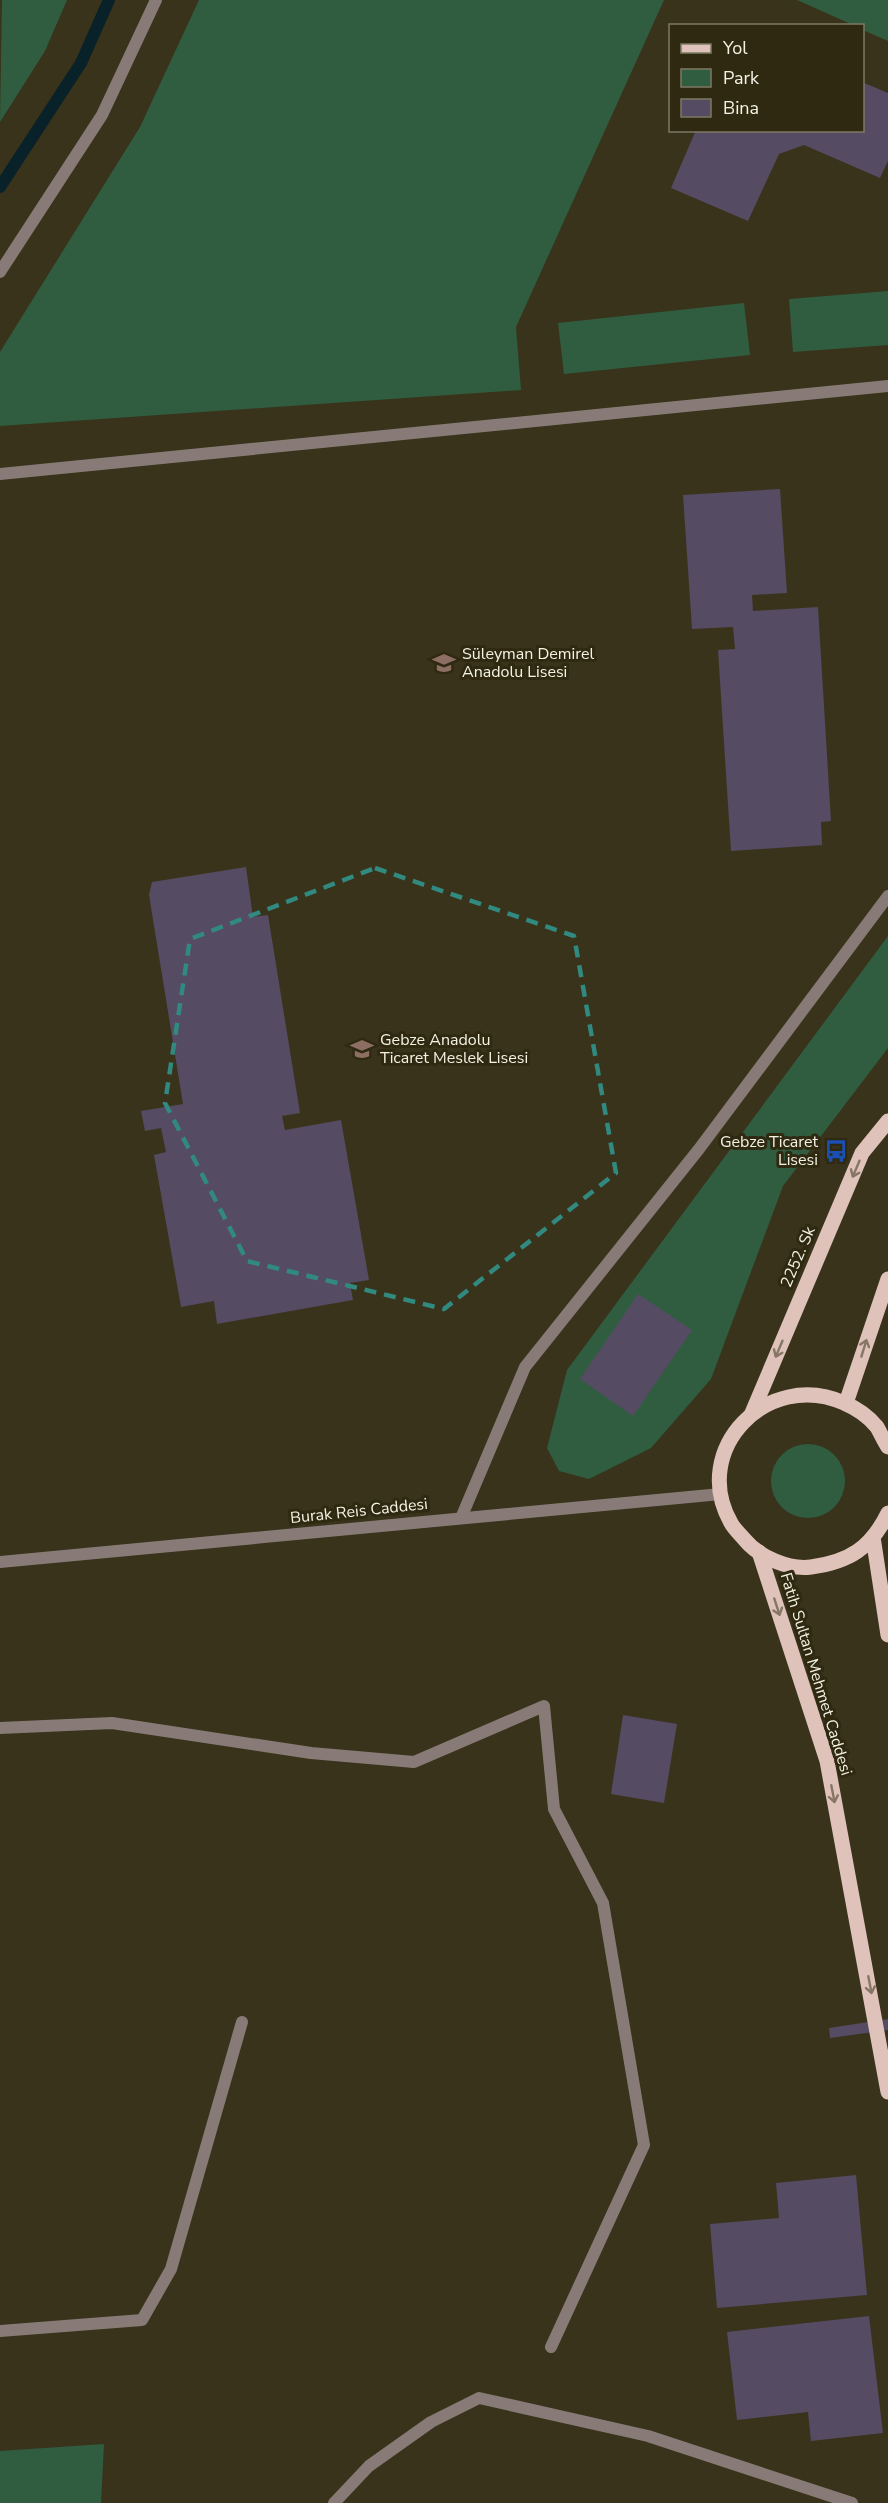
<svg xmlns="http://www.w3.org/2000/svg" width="888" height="2503" font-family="'Nunito Sans',sans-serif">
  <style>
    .green { fill: #305d40 }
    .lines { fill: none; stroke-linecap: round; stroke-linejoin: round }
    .stream { stroke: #092128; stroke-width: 12 }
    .building { fill: #554b63 }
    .lane { stroke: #887b77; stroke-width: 12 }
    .street { stroke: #887b77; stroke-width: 12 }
    .primary { stroke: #dfc2ba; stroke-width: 15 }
    .oneway { stroke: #867665 }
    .marked { fill: none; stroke: #318980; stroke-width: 4.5; stroke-dasharray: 12 8; stroke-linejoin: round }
    .labels { text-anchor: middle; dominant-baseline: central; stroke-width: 6; stroke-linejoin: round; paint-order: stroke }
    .poi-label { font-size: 16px; fill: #f4f2e3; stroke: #2e2910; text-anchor: start }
    .street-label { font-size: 16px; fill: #f4f2e3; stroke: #2e2910 }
  </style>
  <rect width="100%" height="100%" fill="#38331a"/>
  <g class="green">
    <path d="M 2,0 L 67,0 L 45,51 L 0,122 Z"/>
    <path d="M 199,0 L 664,0 L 516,327 L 521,390 L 0,426 L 0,352 L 140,127 Z"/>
    <path d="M 797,0 L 888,0 L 888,41 L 863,30 L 862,26 L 853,25 Z"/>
    <path d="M 888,291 L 888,345 L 793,352 L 789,299 Z"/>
    <path d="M 744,303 L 750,355 L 564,374 L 558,323 Z"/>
    <path d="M 888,936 L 888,1048 L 783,1186 L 711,1379 L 651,1448 L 589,1479 L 559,1471 L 547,1448 L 567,1370 Z"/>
    <circle cx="808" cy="1481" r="37"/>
    <path d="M 104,2444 L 101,2503 L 0,2503 L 0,2451 Z"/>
  </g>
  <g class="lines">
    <path class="stream" d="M 0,187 L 81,63 L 109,0"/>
  </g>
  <g class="building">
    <path d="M 862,82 L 888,93 L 888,161 L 880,178 L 804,145 L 779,154 L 748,221 L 671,188 L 696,130 L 862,130 Z"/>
    <path d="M 780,489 L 787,593 L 752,595 L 753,611 L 818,607 L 831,821 L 821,822 L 822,845 L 731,851 L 718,650 L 735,649 L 733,627 L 692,629 L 683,495 Z"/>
    <path d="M 246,867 L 253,917 L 268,915 L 300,1113 L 282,1116 L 285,1130 L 341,1120 L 369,1280 L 350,1283 L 353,1300 L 217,1324 L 214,1301 L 181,1307 L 154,1155 L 166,1152 L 161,1128 L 145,1131 L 141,1111 L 183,1104 L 149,895 L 152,882 Z"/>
    <path d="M 638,1294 L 692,1330 L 633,1416 L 580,1379 Z"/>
    <path d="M 623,1715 L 677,1724 L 664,1803 L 611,1794 Z"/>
    <path d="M 888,2019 L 888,2030 L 830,2038 L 829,2028 Z"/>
    <path d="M 856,2175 L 867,2295 L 717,2308 L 710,2224 L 779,2218 L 776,2183 Z"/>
    <path d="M 869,2316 L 883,2433 L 811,2441 L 808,2412 L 737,2420 L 727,2332 Z"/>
  </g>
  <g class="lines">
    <g class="lane">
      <path d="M 0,272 L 102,115 L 156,0"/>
      <path d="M 461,1518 L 525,1367 L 699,1149 L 888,896"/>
    </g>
    <g class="street">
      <path d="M 0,474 L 888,386"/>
      <path d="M 0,1562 L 721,1494"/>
      <path d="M 0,1728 L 112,1723 L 311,1753 L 414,1762 L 544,1706 L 554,1809 L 603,1903 L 644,2145 L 551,2347"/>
      <path d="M 0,2331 L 142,2320 L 171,2269 L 242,2022"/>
      <path d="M 334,2503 L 369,2466 L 431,2422 L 479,2398 L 648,2436 L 852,2503"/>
    </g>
    <g class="primary">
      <path d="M 846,1403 L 888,1279"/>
      <path d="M 752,1413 L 862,1153 L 888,1121"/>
      <path d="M 888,1447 C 884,1441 881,1434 877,1427 C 869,1417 856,1408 844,1403 C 768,1369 689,1449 731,1523 C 734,1529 741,1535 745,1540 C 759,1557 789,1570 811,1567 C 849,1562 871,1548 888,1513"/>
      <path d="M 873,1537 L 888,1635"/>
      <path d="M 759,1552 L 827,1761 L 888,2092"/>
    </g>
  </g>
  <defs><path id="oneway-shaft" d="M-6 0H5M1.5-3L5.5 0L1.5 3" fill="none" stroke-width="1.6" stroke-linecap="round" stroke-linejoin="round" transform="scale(1.5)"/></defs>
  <g class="oneway">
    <use href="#oneway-shaft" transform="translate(856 1169) rotate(113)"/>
    <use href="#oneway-shaft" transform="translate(864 1348) rotate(-73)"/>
    <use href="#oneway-shaft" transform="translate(779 1349) rotate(113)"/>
    <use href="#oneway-shaft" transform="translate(777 1607) rotate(72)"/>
    <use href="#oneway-shaft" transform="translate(833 1794) rotate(79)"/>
    <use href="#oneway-shaft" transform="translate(870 1985) rotate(79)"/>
  </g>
  <path class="marked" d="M 375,868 L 574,936 L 616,1173 L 444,1309 L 247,1261 L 165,1103 L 190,939 Z"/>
  <defs>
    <g id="school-bare" transform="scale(1.8)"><path d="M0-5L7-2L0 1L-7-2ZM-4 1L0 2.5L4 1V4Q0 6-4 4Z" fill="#8d6e63" stroke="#2e2910" stroke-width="2.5" paint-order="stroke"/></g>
    <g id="bus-bare" transform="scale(1.8)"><path d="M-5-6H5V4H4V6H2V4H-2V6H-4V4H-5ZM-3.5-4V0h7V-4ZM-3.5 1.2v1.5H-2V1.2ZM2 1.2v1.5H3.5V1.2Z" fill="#1a4fb4" stroke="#2e2910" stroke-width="2.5" paint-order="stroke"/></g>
  </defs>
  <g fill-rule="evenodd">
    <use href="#school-bare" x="444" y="663"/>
    <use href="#school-bare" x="362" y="1049"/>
    <use href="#bus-bare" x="836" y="1151"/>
  </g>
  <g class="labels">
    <g class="poi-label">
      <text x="462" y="654">Süleyman Demirel<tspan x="462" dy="18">Anadolu Lisesi</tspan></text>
      <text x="380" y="1040">Gebze Anadolu<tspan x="380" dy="18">Ticaret Meslek Lisesi</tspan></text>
      <text x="818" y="1142" text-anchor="end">Gebze Ticaret<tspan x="818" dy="18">Lisesi</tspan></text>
    </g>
    <g class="street-label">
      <text transform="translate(798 1257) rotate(-67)">2252. Sk</text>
      <text transform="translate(359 1511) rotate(-6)">Burak Reis Caddesi</text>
      <text transform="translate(816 1674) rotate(73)">Fatih Sultan Mehmet Caddesi</text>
    </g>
  </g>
  <rect x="669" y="24" width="195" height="108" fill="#2e2910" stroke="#7d7964" stroke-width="1.5"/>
  <rect x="681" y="44" width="30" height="9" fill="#dfc2ba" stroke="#7d7964" stroke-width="1.5"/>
  <text x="723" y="54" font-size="18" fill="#f4f2e3">Yol</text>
  <rect x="681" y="69" width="30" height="18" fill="#305d40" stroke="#7d7964" stroke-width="1.5"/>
  <text x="723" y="84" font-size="18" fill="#f4f2e3">Park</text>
  <rect x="681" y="99" width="30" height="18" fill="#554b63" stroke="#7d7964" stroke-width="1.5"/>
  <text x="723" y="114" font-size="18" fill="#f4f2e3">Bina</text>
</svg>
